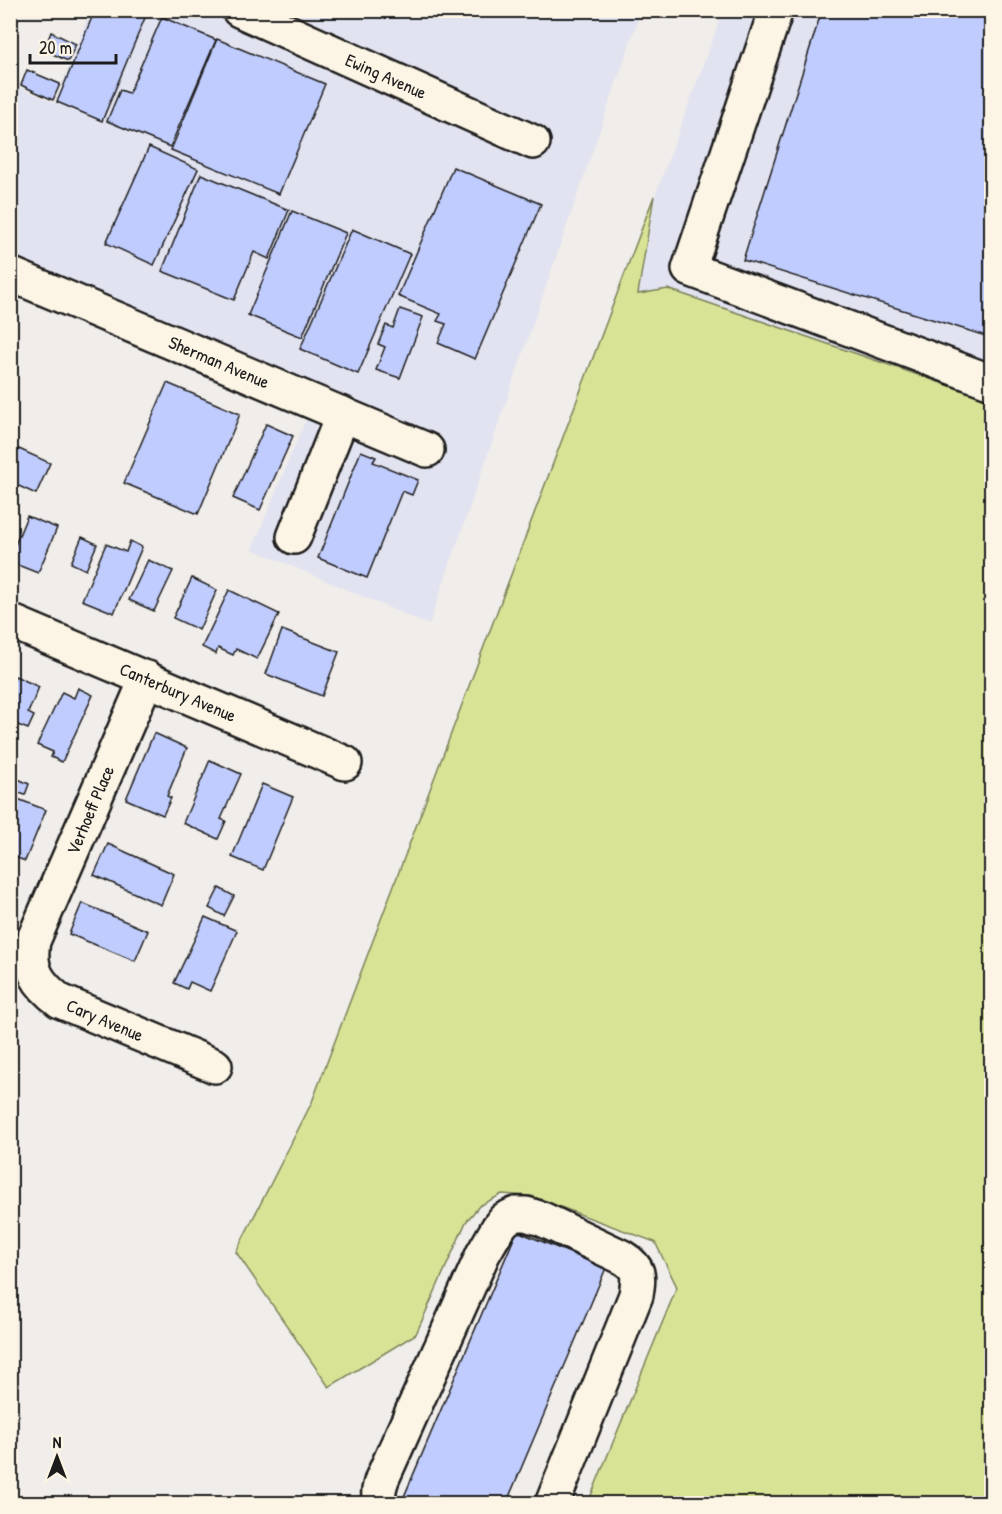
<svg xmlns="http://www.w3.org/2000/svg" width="1002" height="1514" font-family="'Patrick Hand',sans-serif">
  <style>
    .built { fill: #e2e3f0 }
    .green { fill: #d8e396; stroke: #7a8059; stroke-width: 1.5 }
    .building { fill: #c0ccfd; stroke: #1c1c1c; stroke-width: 1.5 }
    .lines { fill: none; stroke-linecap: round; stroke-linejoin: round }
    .minor-casing { stroke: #1c1c1c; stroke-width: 38 }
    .minor { stroke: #fcf5e5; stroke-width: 33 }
    .labels { text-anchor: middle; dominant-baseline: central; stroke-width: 6; stroke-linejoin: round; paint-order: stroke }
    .street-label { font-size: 18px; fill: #1c1c1c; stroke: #fcf5e5 }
  </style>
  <rect width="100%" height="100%" fill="#f0edea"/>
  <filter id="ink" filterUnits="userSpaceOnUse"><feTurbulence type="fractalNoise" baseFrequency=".0167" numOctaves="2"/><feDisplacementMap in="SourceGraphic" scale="12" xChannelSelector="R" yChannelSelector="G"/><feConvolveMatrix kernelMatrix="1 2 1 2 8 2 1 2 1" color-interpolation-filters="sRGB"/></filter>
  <g filter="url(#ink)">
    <g class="built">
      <path d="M 90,11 L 641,11 L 429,625 L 252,549 L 313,402 L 11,274 L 10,83 L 55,103 Z"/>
      <path d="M 723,11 L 991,11 L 991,400 L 668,289 L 638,294 L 655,196 Z"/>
    </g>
    <path class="green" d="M 654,196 L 638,294 L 668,289 L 991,400 L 991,1503 L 588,1503 L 677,1287 L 655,1242 L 531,1196 L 502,1194 L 479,1206 L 466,1222 L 416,1334 L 329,1387 L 236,1252 L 312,1102 Z"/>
    <g class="building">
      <path d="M 95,10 L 140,10 L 147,13 L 102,121 L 57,102 Z"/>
      <path d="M 822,10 L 992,10 L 992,330 L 989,337 L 743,260 Z"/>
      <path d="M 10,17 L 18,20 L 10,36 Z"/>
      <path d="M 162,17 L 216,40 L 170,147 L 107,121 L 120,90 L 129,93 Z"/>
      <path d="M 51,32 L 76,44 L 68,61 L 44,50 Z"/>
      <path d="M 217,39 L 325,84 L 279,194 L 171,150 Z"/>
      <path d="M 27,70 L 60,84 L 53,100 L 21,85 Z"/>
      <path d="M 149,147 L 198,169 L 154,265 L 106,243 Z"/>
      <path d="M 453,167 L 541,204 L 475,359 L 438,343 L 446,324 L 437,321 L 441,314 L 398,296 Z"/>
      <path d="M 201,174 L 289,210 L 269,259 L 254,252 L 234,300 L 162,271 Z"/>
      <path d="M 292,211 L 346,233 L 302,337 L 248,315 Z"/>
      <path d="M 352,229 L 410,254 L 358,374 L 300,349 Z"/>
      <path d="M 400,309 L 423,317 L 400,378 L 376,370 L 385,347 L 378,344 L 386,325 L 393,328 Z"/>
      <path d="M 167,383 L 240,414 L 198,514 L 124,483 Z"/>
      <path d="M 266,424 L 293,436 L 260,510 L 233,498 Z"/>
      <path d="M 19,449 L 50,463 L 36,494 L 10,482 L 10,466 Z"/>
      <path d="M 361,451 L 376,457 L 373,462 L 418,480 L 412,495 L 402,491 L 367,578 L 318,558 Z"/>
      <path d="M 27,516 L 57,528 L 38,573 L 10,562 L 10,557 Z"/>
      <path d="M 82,537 L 97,544 L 86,570 L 71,563 Z"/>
      <path d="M 130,541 L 142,547 L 114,613 L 82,600 L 106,544 L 126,552 Z"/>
      <path d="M 148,560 L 173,571 L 154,611 L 129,600 Z"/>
      <path d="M 192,578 L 217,590 L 199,630 L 173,618 Z"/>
      <path d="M 229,590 L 279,614 L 257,659 L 236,649 L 233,655 L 218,648 L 216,654 L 202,647 Z"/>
      <path d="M 282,630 L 339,652 L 322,696 L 266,674 Z"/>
      <path d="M 15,676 L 39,687 L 28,713 L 34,716 L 28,729 L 10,722 L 10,687 Z"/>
      <path d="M 78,688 L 93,695 L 62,762 L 51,757 L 53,752 L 37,745 L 62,692 L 74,698 Z"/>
      <path d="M 154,733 L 187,748 L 167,796 L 171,798 L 163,815 L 126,799 Z"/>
      <path d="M 210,760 L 241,774 L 221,819 L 226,821 L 218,839 L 183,823 Z"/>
      <path d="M 18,779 L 29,784 L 25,795 L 14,791 Z"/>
      <path d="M 262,784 L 293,797 L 263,870 L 232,857 Z"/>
      <path d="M 10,796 L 46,810 L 25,861 L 10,855 Z"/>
      <path d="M 108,844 L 174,874 L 161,905 L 94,875 Z"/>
      <path d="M 219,888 L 234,896 L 224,916 L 209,908 Z"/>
      <path d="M 82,903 L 148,931 L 135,961 L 69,934 Z"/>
      <path d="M 205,917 L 237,931 L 210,991 L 190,982 L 187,989 L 174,983 Z"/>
      <path d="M 517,1231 L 606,1268 L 506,1504 L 413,1504 L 403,1499 Z"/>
    </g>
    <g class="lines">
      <g class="minor-casing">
        <g id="minor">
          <path d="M 239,10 L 533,142"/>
          <path d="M 776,10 L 689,269 L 992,382"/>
          <path d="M 10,274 L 427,450"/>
          <path d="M 294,537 L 343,414"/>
          <path d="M 10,621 L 345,763"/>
          <path d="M 147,678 L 33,941 C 28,970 38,984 60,1001 L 215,1066"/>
          <path d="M 381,1504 C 377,1495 379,1488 382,1479 L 483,1254 L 498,1228 L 505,1219 L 516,1214 L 526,1214 L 542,1219 L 622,1257 C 640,1268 639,1275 636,1295 L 552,1504"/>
        </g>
      </g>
      <use href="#minor" class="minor"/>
    </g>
  </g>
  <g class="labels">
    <g class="street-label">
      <text transform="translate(386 76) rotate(24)">Ewing Avenue</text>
      <text transform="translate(219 362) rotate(23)">Sherman Avenue</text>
      <text transform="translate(178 692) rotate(23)">Canterbury Avenue</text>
      <text transform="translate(90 810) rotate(-67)">Verhoeff Place</text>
      <text transform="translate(105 1020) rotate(23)">Cary Avenue</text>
    </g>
  </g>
  <rect width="1002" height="1514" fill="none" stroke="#fcf5e5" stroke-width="36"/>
  <rect x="18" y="18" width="966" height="1478" fill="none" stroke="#1c1c1c" stroke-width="2" filter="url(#ink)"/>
  <g transform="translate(57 1457)" stroke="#fcf5e5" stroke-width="4.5" paint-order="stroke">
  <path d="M0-4.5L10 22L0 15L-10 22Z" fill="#1c1c1c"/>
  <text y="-9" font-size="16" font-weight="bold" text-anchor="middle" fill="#1c1c1c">N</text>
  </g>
  <path d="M30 54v9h86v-9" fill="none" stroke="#1c1c1c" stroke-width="3"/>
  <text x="39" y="54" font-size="18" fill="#1c1c1c" stroke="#fcf5e5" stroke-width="4.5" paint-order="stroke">20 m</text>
</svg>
